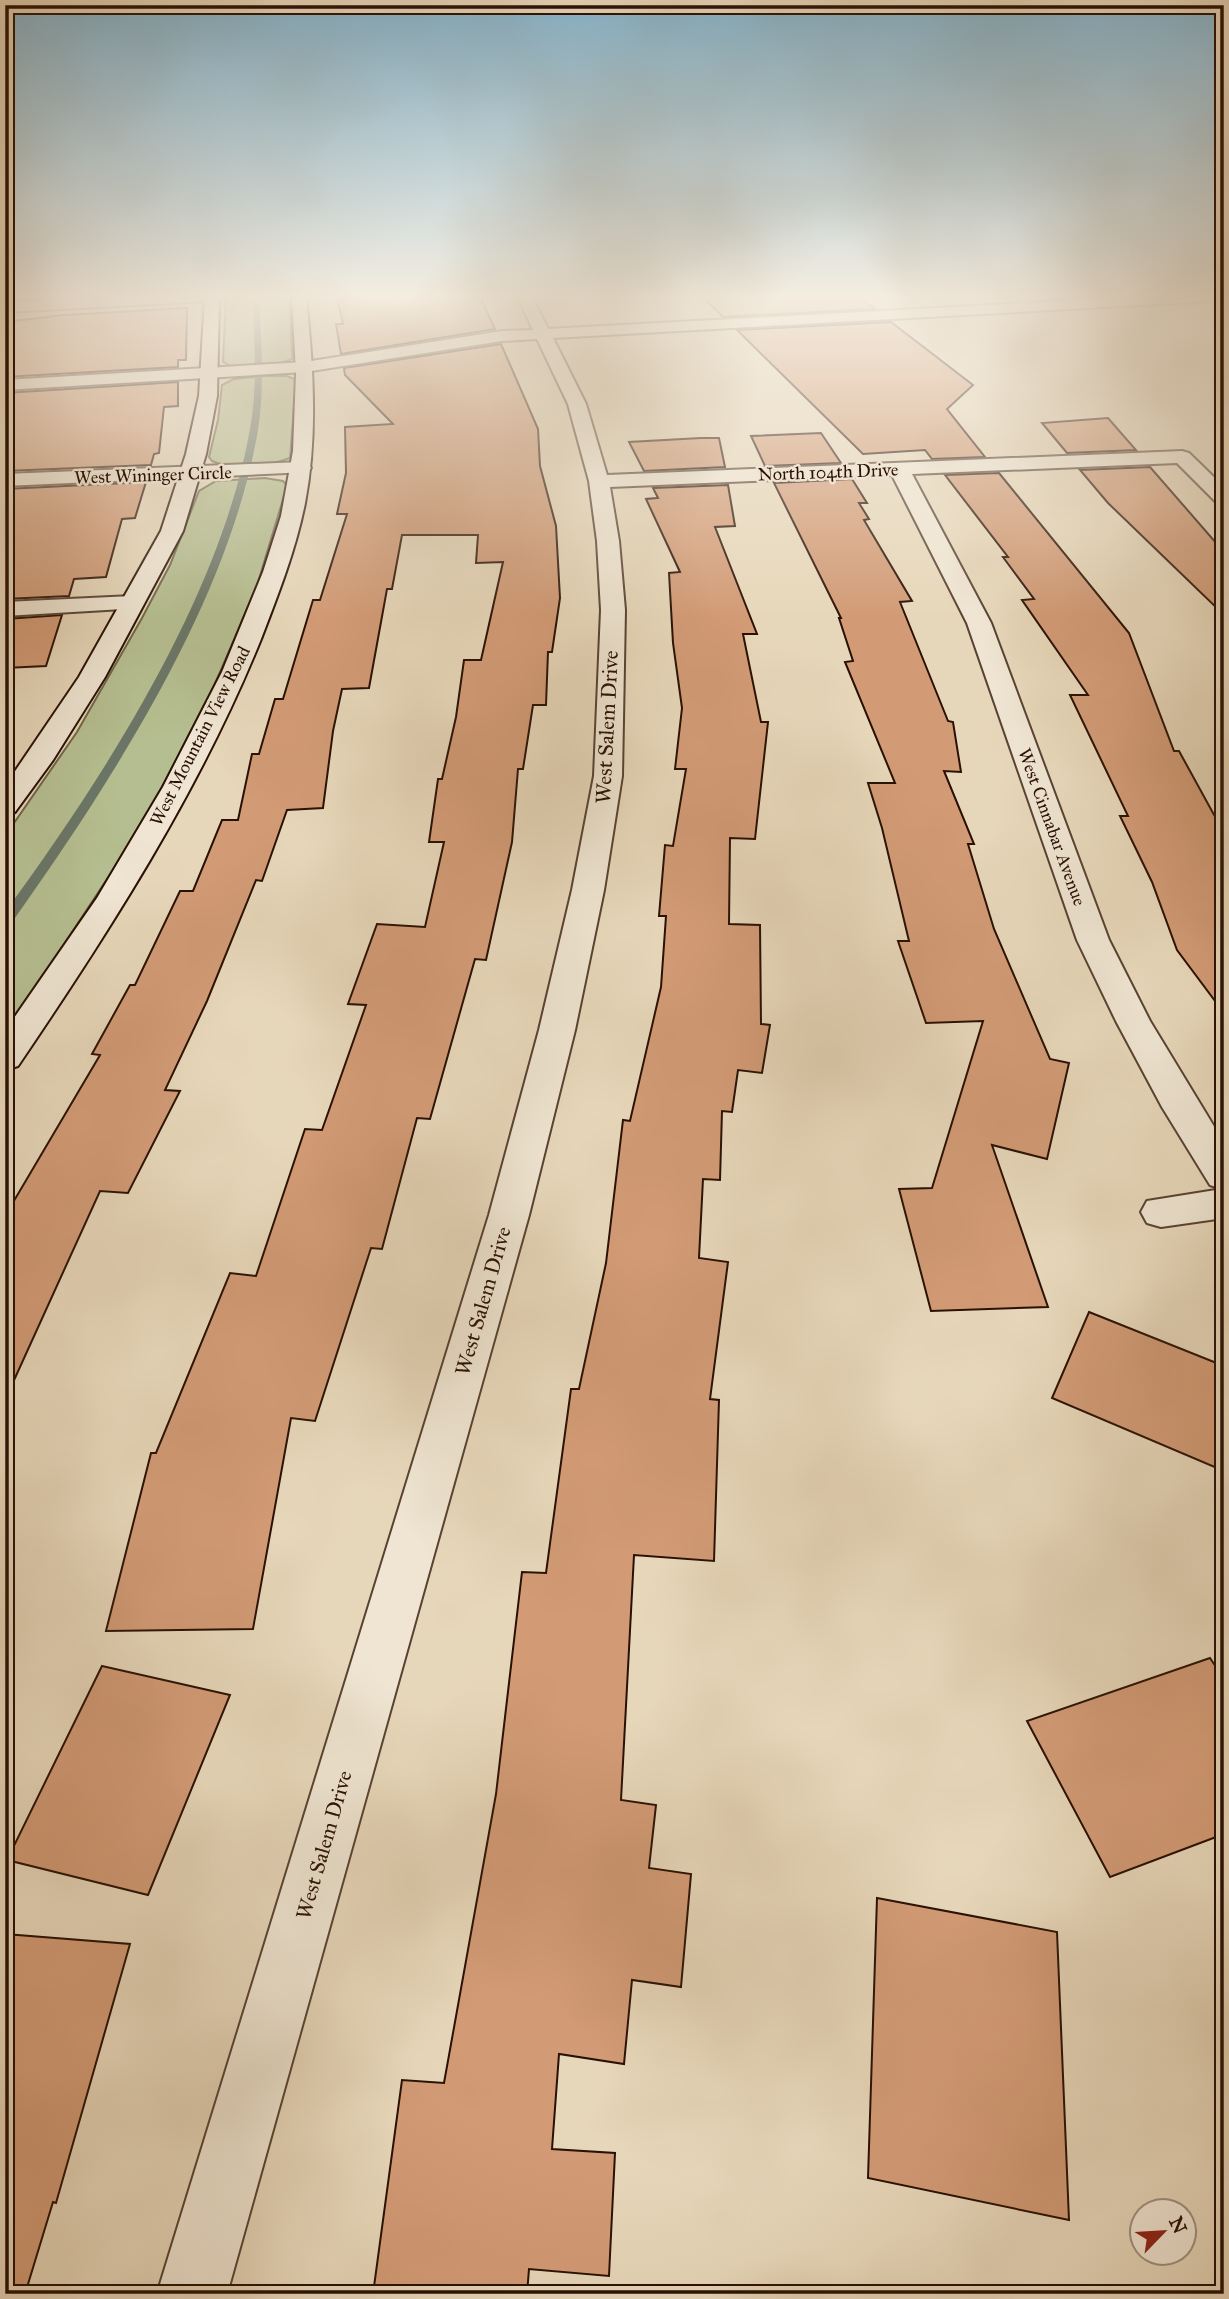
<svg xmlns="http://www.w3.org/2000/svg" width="1229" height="2299" font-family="'IM FELL Great Primer',serif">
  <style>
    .green { fill: #b5be90; stroke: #6f674a; stroke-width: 2 }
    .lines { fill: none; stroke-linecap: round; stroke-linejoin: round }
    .stream { fill: #6b7668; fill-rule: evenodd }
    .building { fill: #d29b76; stroke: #291004; stroke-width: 2 }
    .street-casing { stroke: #584232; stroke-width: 4 }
    .secondary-casing { stroke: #291004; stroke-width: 4 }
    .street { fill: #efe5d2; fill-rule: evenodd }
    .secondary { fill: #efe5d2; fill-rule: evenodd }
    .labels { text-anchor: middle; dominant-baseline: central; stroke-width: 5; stroke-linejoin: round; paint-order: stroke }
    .far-street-label { font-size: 18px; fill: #291004; stroke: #efe5d2 }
    .street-label { font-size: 21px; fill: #291004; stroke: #efe5d2 }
  </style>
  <rect width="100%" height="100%" fill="#e7d7ba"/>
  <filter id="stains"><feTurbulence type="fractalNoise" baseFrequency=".00286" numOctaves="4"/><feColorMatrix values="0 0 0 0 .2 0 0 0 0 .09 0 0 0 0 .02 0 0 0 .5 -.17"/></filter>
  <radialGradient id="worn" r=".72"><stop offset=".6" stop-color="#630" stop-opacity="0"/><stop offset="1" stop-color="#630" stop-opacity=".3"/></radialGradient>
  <g class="green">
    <path d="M 226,297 L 290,297 L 292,359 C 276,366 238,372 223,362 Z"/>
    <path d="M 266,376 L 287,376 L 296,380 L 290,458 C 270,466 231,470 212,461 L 209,457 L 218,420 L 222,385 L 234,379 Z"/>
    <path d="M 265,478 L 283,481 L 287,486 L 256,589 L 201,716 L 145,818 L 109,876 L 5,1034 L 5,836 L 77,732 L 142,618 L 170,565 L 199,491 L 216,481 Z"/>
  </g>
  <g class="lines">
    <path class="stream" d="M 253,297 L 259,297 C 261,341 265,386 258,430 C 229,602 110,784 10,925 L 5,926 L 5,912 C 104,777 221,596 250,429 C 258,386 254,341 253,297 Z"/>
  </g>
  <g class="building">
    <path d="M 337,297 L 480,297 L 495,329 L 341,354 L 336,324 L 343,324 Z"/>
    <path d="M 768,297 L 859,297 L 875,309 L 723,317 L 705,299 Z"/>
    <path d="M 187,308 L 186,360 L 178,360 L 178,367 L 5,377 L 5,322 L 64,315 Z"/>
    <path d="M 891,322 L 973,385 L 947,409 L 985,457 L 932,459 L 925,450 L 863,454 L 737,330 Z"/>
    <path d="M 501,344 L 538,429 L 540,466 L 556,526 L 560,598 L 552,652 L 548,652 L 546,705 L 533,705 L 523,769 L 518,769 L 512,842 L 486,960 L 475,959 L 430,1119 L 417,1118 L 382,1249 L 371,1248 L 315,1421 L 291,1418 L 253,1629 L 106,1631 L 151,1453 L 156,1453 L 230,1273 L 256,1276 L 305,1129 L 322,1130 L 366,1005 L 348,1004 L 377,924 L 425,927 L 444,842 L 429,842 L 438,779 L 442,779 L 456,717 L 464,660 L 481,660 L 503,562 L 476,563 L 478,535 L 402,535 L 392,589 L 387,589 L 369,688 L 342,689 L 333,731 L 323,808 L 287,810 L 262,881 L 256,880 L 207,1001 L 165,1090 L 180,1091 L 128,1193 L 100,1191 L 5,1400 L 5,1216 L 100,1055 L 92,1054 L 130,985 L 135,985 L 180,891 L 193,891 L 222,820 L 238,820 L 252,754 L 259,754 L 275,699 L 283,699 L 313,600 L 320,600 L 347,514 L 337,514 L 346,473 L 345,427 L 393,424 L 345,375 L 344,368 Z"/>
    <path d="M 178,382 L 178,406 L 164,407 L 159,453 L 154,454 L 151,465 L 5,471 L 5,393 Z"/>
    <path d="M 1108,418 L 1136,450 L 1067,453 L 1042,423 Z"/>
    <path d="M 821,433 L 841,463 L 765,466 L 751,436 Z"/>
    <path d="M 701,438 L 719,438 L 725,467 L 644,471 L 629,442 Z"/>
    <path d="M 1150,467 L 1224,552 L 1224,615 L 1108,503 L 1080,470 Z"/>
    <path d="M 999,473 L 1129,633 L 1174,751 L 1179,751 L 1224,833 L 1224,1013 L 1177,950 L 1152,882 L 1120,816 L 1128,816 L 1070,695 L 1088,695 L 1022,600 L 1034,599 L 1003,557 L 1008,557 L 945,475 Z"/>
    <path d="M 852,479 L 867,503 L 859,503 L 869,519 L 864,520 L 912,601 L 900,602 L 948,721 L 953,722 L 961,772 L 944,771 L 974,844 L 968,844 L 994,929 L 1050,1059 L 1069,1063 L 1047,1159 L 992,1145 L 1048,1307 L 931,1311 L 899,1189 L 932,1188 L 983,1021 L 926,1023 L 898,941 L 909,941 L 882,828 L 868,783 L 895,783 L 845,662 L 853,661 L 839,618 L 841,618 L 774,483 Z"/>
    <path d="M 146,482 L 135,518 L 122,519 L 106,577 L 74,579 L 69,596 L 5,599 L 5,489 Z"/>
    <path d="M 728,485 L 735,526 L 715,527 L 757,634 L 743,634 L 761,722 L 768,722 L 755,839 L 730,838 L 729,924 L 760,925 L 761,1024 L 770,1025 L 762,1073 L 738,1070 L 732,1112 L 722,1111 L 720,1180 L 703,1179 L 699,1258 L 728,1262 L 710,1399 L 719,1400 L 714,1561 L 634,1555 L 621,1800 L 656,1805 L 649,1868 L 691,1874 L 681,1987 L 632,1980 L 624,2064 L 559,2054 L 552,2149 L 615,2153 L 609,2276 L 529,2269 L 527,2294 L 373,2294 L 402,2080 L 444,2083 L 496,1794 L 522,1572 L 546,1573 L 571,1389 L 579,1389 L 606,1263 L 623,1120 L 630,1121 L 661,987 L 666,916 L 659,916 L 665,845 L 673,846 L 686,769 L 675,769 L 682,708 L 673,643 L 669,573 L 680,572 L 646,499 L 658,498 L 653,488 Z"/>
    <path d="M 62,615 L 46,666 L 5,668 L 5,619 Z"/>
    <path d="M 1089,1312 L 1224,1366 L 1224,1471 L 1052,1398 Z"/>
    <path d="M 1210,1658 L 1224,1679 L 1224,1834 L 1110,1877 L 1027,1721 Z"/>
    <path d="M 102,1666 L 230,1695 L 148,1895 L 7,1860 Z"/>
    <path d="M 877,1898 L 1057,1932 L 1069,2220 L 868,2178 Z"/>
    <path d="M 5,1934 L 130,1944 L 56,2203 L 53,2202 L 25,2294 L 5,2294 Z"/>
  </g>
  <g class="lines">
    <g class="street-casing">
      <g id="street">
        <path d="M 127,297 L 219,297 L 212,301 L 5,312 L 5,302 Z"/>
        <path d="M 518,297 L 532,297 L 548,329 L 1138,297 L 1219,297 L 1212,301 L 553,338 L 586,404 L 607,475 L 1182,451 L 1189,453 L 1224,487 L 1224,505 L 1217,503 L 1177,463 L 912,474 L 991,623 L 1109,940 L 1150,1021 L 1224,1143 L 1224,1218 L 1161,1227 L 1147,1223 L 1141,1212 L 1147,1201 L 1222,1189 L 1210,1185 L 1162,1107 L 1116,1021 L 1077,940 L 967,623 L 892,475 L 610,487 L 619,541 L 625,610 L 622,776 L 604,890 L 575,1030 L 529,1215 L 227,2294 L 157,2294 L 489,1215 L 539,1030 L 572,890 L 594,776 L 601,610 L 597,541 L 589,481 L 568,404 L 537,339 L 502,341 L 305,372 L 5,390 L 5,380 L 305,362 L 502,331 L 533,330 Z"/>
        <path d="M 301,462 L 308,464 L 311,468 L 308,472 L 5,486 L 5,474 Z"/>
        <path d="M 132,596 L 140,598 L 144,603 L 140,608 L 5,616 L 5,602 Z"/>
      </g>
    </g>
    <g class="secondary-casing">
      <g id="secondary">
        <path d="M 205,297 L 219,297 L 217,396 L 206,454 L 183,531 L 105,677 L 53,760 L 15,812 L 5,815 L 5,786 L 79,677 L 161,531 L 186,454 L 199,396 Z"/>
        <path d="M 292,297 L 306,297 C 313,365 318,435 305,503 C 296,549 278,595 261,639 C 199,792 110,930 18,1066 L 5,1070 L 5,1031 L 97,898 L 163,787 L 222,672 L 263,572 L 281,516 L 293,451 L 296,374 Z"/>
      </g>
    </g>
    <use href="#street" class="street"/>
    <use href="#secondary" class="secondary"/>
  </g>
  <linearGradient id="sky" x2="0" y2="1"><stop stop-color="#87b6cf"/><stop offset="0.48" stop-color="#f4ede0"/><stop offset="1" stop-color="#f4ede0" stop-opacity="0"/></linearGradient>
  <rect width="1229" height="618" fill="url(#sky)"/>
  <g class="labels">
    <g class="far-street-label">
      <text transform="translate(828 472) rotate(-2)">North 104th Drive</text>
      <text transform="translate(153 475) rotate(-2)">West Wininger Circle</text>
      <text transform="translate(200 736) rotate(-63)">West Mountain View Road</text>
      <text transform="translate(1052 827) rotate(70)">West Cinnabar Avenue</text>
    </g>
    <g class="street-label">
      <text transform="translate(607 727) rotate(-87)">West Salem Drive</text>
      <text transform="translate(483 1301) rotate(-74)">West Salem Drive</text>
      <text transform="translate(324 1845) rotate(-74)">West Salem Drive</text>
    </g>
  </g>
  <rect width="1229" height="2299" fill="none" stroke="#e7d7ba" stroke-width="28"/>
  <rect x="7" y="7" width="1215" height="2285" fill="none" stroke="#291004" stroke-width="3.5"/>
  <rect x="14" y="14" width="1201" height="2271" fill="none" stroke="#291004" stroke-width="2"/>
  <g transform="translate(1163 2232) rotate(65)"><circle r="33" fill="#efe5d2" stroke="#a09080" stroke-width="2"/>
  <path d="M0-5L12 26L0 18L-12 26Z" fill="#8f2418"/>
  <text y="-10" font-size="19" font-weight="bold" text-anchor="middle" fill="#291004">N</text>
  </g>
  <rect width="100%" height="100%" filter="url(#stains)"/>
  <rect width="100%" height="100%" fill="url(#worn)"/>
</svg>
